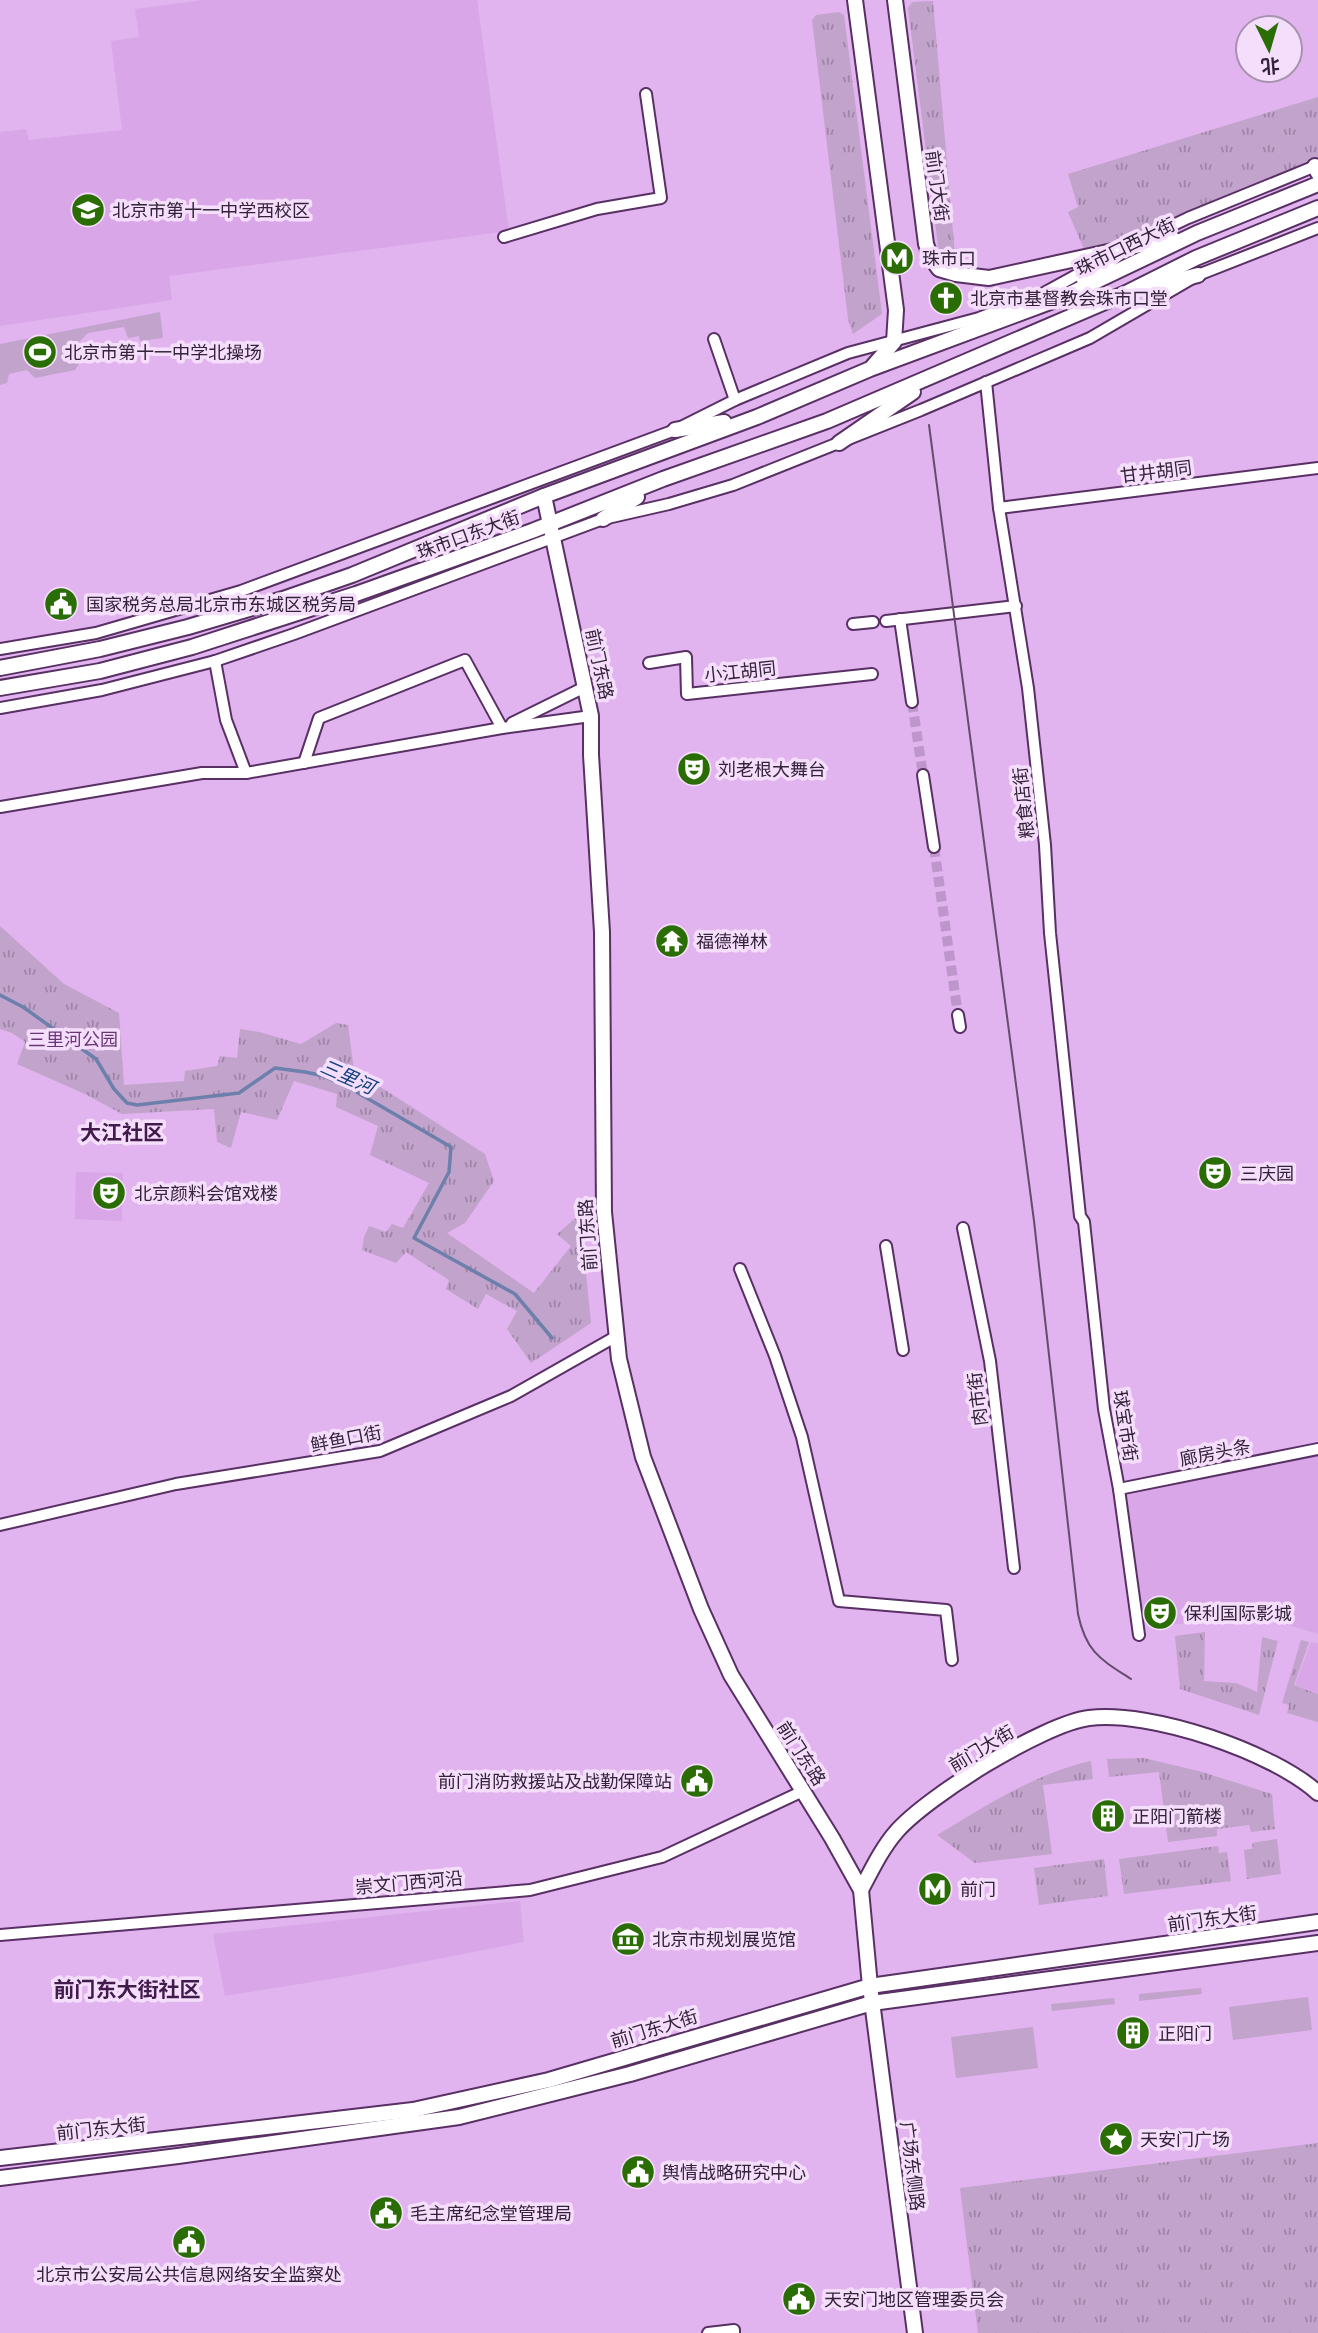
<svg xmlns="http://www.w3.org/2000/svg" width="1318" height="2333" font-family="'Golos Text','Noto Sans SC',sans-serif">
  <style>
    .built { fill: #d9a6e7 }
    .grass { fill: #c2a3cb }
    .park { fill: url(#park-tufts) }
    .lines { fill: none; stroke-linecap: round; stroke-linejoin: round }
    .stream { stroke: #6c80ab; stroke-width: 3.5 }
    .minor-tunnel { stroke: #be96cb; stroke-width: 10; stroke-dasharray: 10 5; stroke-linecap: butt }
    .minor-casing { stroke: #583064; stroke-width: 14 }
    .major-casing { stroke: #583064; stroke-width: 18 }
    .minor { stroke: #fff; stroke-width: 10 }
    .major { stroke: #fff; stroke-width: 14 }
    .tram { stroke: #654b6d; stroke-width: 2 }
    .labels { text-anchor: middle; dominant-baseline: central; stroke-width: 7; stroke-linejoin: round; paint-order: stroke }
    .street-label { font-size: 18px; fill: #342239; stroke: #f5defc }
    .poi-label { font-size: 18px; fill: #342239; stroke: #f5defc; text-anchor: start }
    .park-label { font-size: 18px; fill: #683677; stroke: #f5defc }
    .water-label { font-size: 19px; font-style: italic; fill: #164281; stroke: #f5defc }
    .quarter-label { font-size: 21px; font-weight: bold; fill: #421b4d; stroke: #f5defc }
  </style>
  <defs>
    <pattern id="park-tufts" width="24" height="20" patternUnits="userSpaceOnUse" patternTransform="scale(1.75)"><rect width="24" height="20" fill="#c2a3cb"/><path d="M3 7l-1-3M5 7V3M7 7l1-3M15 17l-1-3M17 17v-4M19 17l1-3" fill="none" stroke="#9e84a6"/></pattern>
  </defs>
  <rect width="100%" height="100%" fill="#e1b3ef"/>
  <g class="built">
    <path d="M 204,0 L 477,0 L 509,231 L 169,276 L 172,300 L 0,326 L 0,132 L 26,129 L 29,140 L 122,130 L 111,41 L 139,37 L 135,9 Z"/>
    <path d="M 76,1172 L 123,1173 L 122,1221 L 75,1219 Z"/>
    <path d="M 1318,1451 L 1318,1634 L 1279,1622 L 1248,1618 L 1155,1626 L 1141,1618 L 1121,1491 Z"/>
    <path d="M 1311,1642 L 1318,1643 L 1318,1693 L 1295,1685 Z"/>
    <path d="M 520,1901 L 524,1942 L 355,1975 L 225,1996 L 213,1934 Z"/>
  </g>
  <g class="grass">
    <path d="M 160,312 L 163,338 L 140,341 L 139,336 L 128,338 L 124,327 L 88,333 L 79,342 L 82,359 L 75,370 L 35,378 L 27,370 L 9,374 L 7,383 L 0,385 L 0,344 Z"/>
    <path d="M 1201,1988 L 1202,1994 L 1139,2001 L 1139,1994 Z"/>
    <path d="M 1308,1997 L 1312,2030 L 1233,2040 L 1229,2007 Z"/>
    <path d="M 1114,1998 L 1115,2004 L 1052,2011 L 1051,2004 Z"/>
    <path d="M 1033,2027 L 1038,2068 L 956,2078 L 951,2037 Z"/>
  </g>
  <g class="park">
    <path d="M 933,1 L 956,267 L 945,260 L 938,246 L 908,8 L 912,2 Z"/>
    <path d="M 839,12 L 844,15 L 882,314 L 853,334 L 848,319 L 812,20 L 816,15 Z"/>
    <path d="M 1318,97 L 1318,159 L 1086,254 L 1068,212 L 1078,207 L 1068,174 Z"/>
    <path d="M 0,926 L 64,984 L 119,1013 L 124,1085 L 184,1081 L 185,1071 L 217,1066 L 220,1056 L 237,1058 L 240,1029 L 259,1032 L 301,1044 L 336,1023 L 348,1025 L 354,1070 L 485,1154 L 494,1181 L 465,1223 L 447,1233 L 534,1293 L 571,1246 L 557,1234 L 580,1214 L 591,1323 L 531,1363 L 507,1329 L 517,1311 L 486,1294 L 478,1309 L 446,1289 L 449,1280 L 406,1252 L 396,1263 L 362,1250 L 364,1237 L 369,1226 L 386,1232 L 392,1224 L 403,1228 L 429,1183 L 370,1155 L 378,1126 L 336,1107 L 337,1094 L 294,1081 L 277,1120 L 241,1112 L 231,1148 L 217,1142 L 214,1109 L 122,1114 L 85,1094 L 17,1064 L 25,1042 L 12,1033 L 0,1029 Z"/>
    <path d="M 1205,1632 L 1204,1681 L 1236,1683 L 1257,1692 L 1262,1637 L 1278,1641 L 1259,1715 L 1180,1689 L 1175,1636 Z"/>
    <path d="M 1301,1640 L 1309,1642 L 1294,1685 L 1318,1694 L 1318,1722 L 1287,1713 L 1289,1705 L 1282,1703 Z"/>
    <path d="M 1144,1758 L 1202,1772 L 1272,1794 L 1275,1829 L 1251,1832 L 1249,1825 L 1217,1829 L 1217,1836 L 1168,1842 L 1159,1772 L 1109,1777 L 1107,1759 Z"/>
    <path d="M 1091,1761 L 1093,1779 L 1043,1785 L 1052,1854 L 975,1863 L 937,1835 C 986,1806 1035,1773 1091,1761 Z"/>
    <path d="M 1277,1839 L 1281,1874 L 1247,1879 L 1244,1850 L 1253,1849 L 1252,1843 Z"/>
    <path d="M 1218,1846 L 1219,1853 L 1227,1852 L 1231,1881 L 1124,1894 L 1119,1859 Z"/>
    <path d="M 1104,1859 L 1108,1896 L 1039,1905 L 1034,1868 Z"/>
    <path d="M 1318,2143 L 1318,2333 L 978,2333 L 960,2188 Z"/>
  </g>
  <g class="lines">
    <path class="stream" d="M 0,995 L 23,1007 L 96,1059 L 114,1089 L 127,1103 L 137,1105 L 239,1093 L 275,1068 L 305,1072 L 324,1076 L 353,1090 L 451,1147 L 449,1172 L 414,1238 L 515,1294 L 552,1338"/>
    <g class="minor-tunnel">
      <path d="M 912,702 L 923,775"/>
      <path d="M 934,847 L 958,1015"/>
    </g>
    <g class="minor-casing">
      <g id="minor">
        <path d="M 504,237 L 597,209 L 661,198 L 646,94"/>
        <path d="M 1140,241 L 1188,218 L 1318,165"/>
        <path d="M 714,339 L 735,400"/>
        <path d="M 986,382 L 999,508 L 1028,688 L 1045,845 L 1050,933 L 1080,1216 L 1084,1222 L 1104,1409 L 1119,1489 L 1139,1635"/>
        <path d="M 999,508 L 1318,468"/>
        <path d="M 900,619 L 912,702"/>
        <path d="M 886,621 L 1016,606"/>
        <path d="M 853,624 L 873,622"/>
        <path d="M 0,649 L 96,633 L 241,591 L 675,430 L 735,400 L 848,353 L 979,318 L 1044,293 L 1095,265"/>
        <path d="M 215,661 L 226,720 L 246,773"/>
        <path d="M 649,663 L 686,657 L 687,694 L 872,674"/>
        <path d="M 0,708 L 102,690 L 215,661 L 294,634 L 603,519 L 669,504 L 733,485 L 921,410 L 1090,338 L 1198,275 L 1318,228"/>
        <path d="M 512,723 L 585,687"/>
        <path d="M 304,763 L 319,718 L 465,660 L 502,728"/>
        <path d="M 923,775 L 934,847"/>
        <path d="M 0,807 L 202,773 L 246,773 L 502,728 L 591,716"/>
        <path d="M 958,1015 L 960,1027"/>
        <path d="M 963,1228 L 990,1361 L 1014,1568"/>
        <path d="M 886,1246 L 903,1350"/>
        <path d="M 740,1269 L 775,1356 L 802,1437 L 839,1601 L 946,1610 L 952,1660"/>
        <path d="M 1119,1489 L 1318,1449"/>
        <path d="M 0,1525 L 176,1484 L 380,1451 L 511,1396 L 615,1337"/>
        <path d="M 0,1935 L 530,1890 L 662,1857 L 803,1791"/>
        <path d="M 708,2333 L 734,2330 L 734,2333"/>
      </g>
    </g>
    <g class="major-casing">
      <g id="major">
        <path d="M 855,0 L 896,310 L 894,342 L 873,366"/>
        <path d="M 895,0 L 926,244 L 931,258 L 939,269 L 956,274 L 989,278 L 1172,238"/>
        <path d="M 1315,166 L 1318,173"/>
        <path d="M 1084,280 L 1120,252"/>
        <path d="M 1151,287 L 1198,275"/>
        <path d="M 675,430 L 724,422"/>
        <path d="M 839,443 L 913,392"/>
        <path d="M 544,496 L 591,716 L 591,755 L 602,932 L 604,1212 L 619,1359 L 643,1457 L 701,1609 L 731,1675 L 832,1838 L 861,1890 L 870,1986 L 915,2333"/>
        <path d="M 603,519 L 637,497"/>
        <path d="M 0,668 L 100,649 L 188,627 L 283,599 L 352,575 L 544,496 L 757,417 L 870,369 L 1061,298 L 1197,233 L 1318,184"/>
        <path d="M 0,688 L 100,671 L 192,647 L 356,594 L 532,531 L 663,479 L 827,421 L 1126,293 L 1196,258 L 1318,208"/>
        <path d="M 861,1890 C 872,1869 882,1848 897,1831 C 928,1796 1043,1724 1089,1718 C 1150,1710 1273,1752 1318,1793"/>
        <path d="M 0,2158 L 413,2110 L 549,2080 L 870,1986 L 1318,1922"/>
        <path d="M 0,2178 L 178,2156 L 459,2117 L 630,2074 L 872,2003 L 1318,1943"/>
      </g>
    </g>
    <use href="#minor" class="minor"/>
    <use href="#major" class="major"/>
    <path class="tram" d="M 929,425 L 1034,1221 L 1078,1614 C 1086,1652 1100,1659 1131,1679"/>
  </g>
  <defs>
    <g id="school-disc" transform="scale(1.75)"><circle r="9.5" fill="#2a6d04" stroke="#f5defc"/><path d="M0-5L7-2L0 1L-7-2ZM-4 1L0 2.5L4 1V4Q0 6-4 4Z" fill="#fff"/></g>
    <g id="metro-disc" transform="scale(1.75)"><circle r="9.5" fill="#2a6d04" stroke="#f5defc"/><path d="M-5.5 5V-5H-3L0 0L3-5H5.5V5H3V-.5L0 4L-3-.5V5Z" fill="#fff"/></g>
    <g id="church-disc" transform="scale(1.75)"><circle r="9.5" fill="#2a6d04" stroke="#f5defc"/><path d="M-1.2-6h2.4v3.5h3.3v2.4h-3.3V6h-2.4V-.1h-3.3v-2.4h3.3Z" fill="#fff"/></g>
    <g id="stadium-disc" transform="scale(1.75)"><circle r="9.5" fill="#2a6d04" stroke="#f5defc"/><path d="M0-5a6.5 5 0 1 0 0 10a6.5 5 0 1 0 0-10ZM-3.5-1.8h7v3.6h-7Z" fill="#fff"/></g>
    <g id="civic-disc" transform="scale(1.75)"><circle r="9.5" fill="#2a6d04" stroke="#f5defc"/><path d="M-.6-6.5H3V-4.5H.6V-3L4-1V1h2V6H-6V1h2V-1L-.6-3ZM-1.2 2.5V6h2.4V2.5Z" fill="#fff"/></g>
    <g id="theatre-disc" transform="scale(1.75)"><circle r="9.5" fill="#2a6d04" stroke="#f5defc"/><path d="M-5-5.5Q0-4 5-5.5V0Q5 5 0 6Q-5 5-5 0ZM-3.3-2.5H-1v1.5H-3.3ZM1-2.5H3.3v1.5H1ZM-2.8 1Q0 5.5 2.8 1Z" fill="#fff"/></g>
    <g id="temple-disc" transform="scale(1.75)"><circle r="9.5" fill="#2a6d04" stroke="#f5defc"/><path d="M0-6L5-2H3V0L6.5 2.5H4V6H1.5V3h-3V6H-4V2.5H-6.5L-3 0V-2H-5Z" fill="#fff"/></g>
    <g id="building-disc" transform="scale(1.75)"><circle r="9.5" fill="#2a6d04" stroke="#f5defc"/><path d="M-4-6H4V6H1V3H-1V6H-4ZM-2.5-4.3h1.7v1.8h-1.7ZM.8-4.3h1.7v1.8H.8ZM-2.5-1h1.7V.8h-1.7ZM.8-1h1.7V.8H.8Z" fill="#fff"/></g>
    <g id="museum-disc" transform="scale(1.75)"><circle r="9.5" fill="#2a6d04" stroke="#f5defc"/><path d="M0-6L6-3V-2H-6V-3ZM-5-1h2V3h-2ZM-1-1h2V3h-2ZM3-1h2V3H3ZM-6 4H6V6H-6Z" fill="#fff"/></g>
    <g id="sight-disc" transform="scale(1.75)"><circle r="9.5" fill="#2a6d04" stroke="#f5defc"/><path d="M0-6L1.8-2.2L6-1.7L2.9 1.2L3.7 5.4L0 3.3L-3.7 5.4L-2.9 1.2L-6-1.7L-1.8-2.2Z" fill="#fff"/></g>
  </defs>
  <g fill-rule="evenodd">
    <use href="#school-disc" x="88" y="210"/>
    <use href="#metro-disc" x="897" y="258"/>
    <use href="#church-disc" x="946" y="298"/>
    <use href="#stadium-disc" x="40" y="352"/>
    <use href="#civic-disc" x="61" y="604"/>
    <use href="#theatre-disc" x="694" y="769"/>
    <use href="#temple-disc" x="672" y="941"/>
    <use href="#theatre-disc" x="1215" y="1173"/>
    <use href="#theatre-disc" x="109" y="1193"/>
    <use href="#theatre-disc" x="1160" y="1613"/>
    <use href="#civic-disc" x="697" y="1781"/>
    <use href="#building-disc" x="1108" y="1816"/>
    <use href="#metro-disc" x="935" y="1889"/>
    <use href="#museum-disc" x="628" y="1939"/>
    <use href="#building-disc" x="1133" y="2033"/>
    <use href="#sight-disc" x="1116" y="2139"/>
    <use href="#civic-disc" x="638" y="2172"/>
    <use href="#civic-disc" x="386" y="2213"/>
    <use href="#civic-disc" x="189" y="2242"/>
    <use href="#civic-disc" x="799" y="2299"/>
  </g>
  <g class="labels">
    <g class="street-label">
      <text transform="translate(938 186) rotate(82)">前门大街</text>
      <text transform="translate(1125 246) rotate(-26)">珠市口西大街</text>
      <text transform="translate(1156 471) rotate(-7)">甘井胡同</text>
      <text transform="translate(468 534) rotate(-20)">珠市口东大街</text>
      <text transform="translate(600 664) rotate(78)">前门东路</text>
      <text transform="translate(740 671) rotate(-6)">小江胡同</text>
      <text transform="translate(1023 803) rotate(-96)">粮食店街</text>
      <text transform="translate(587 1235) rotate(-94)">前门东路</text>
      <text transform="translate(977 1399) rotate(-97)">肉市街</text>
      <text transform="translate(1126 1426) rotate(81)">球宝市街</text>
      <text transform="translate(346 1438) rotate(-11)">鲜鱼口街</text>
      <text transform="translate(1215 1452) rotate(-11)">廊房头条</text>
      <text transform="translate(981 1748) rotate(-31)">前门大街</text>
      <text transform="translate(802 1753) rotate(57)">前门东路</text>
      <text transform="translate(409 1882) rotate(-5)">崇文门西河沿</text>
      <text transform="translate(1212 1918) rotate(-8)">前门东大街</text>
      <text transform="translate(654 2028) rotate(-17)">前门东大街</text>
      <text transform="translate(101 2128) rotate(-6)">前门东大街</text>
      <text transform="translate(913 2166) rotate(83)">广场东侧路</text>
    </g>
    <g class="poi-label">
      <text x="112" y="210">北京市第十一中学西校区</text>
      <text x="922" y="258">珠市口</text>
      <text x="970" y="298">北京市基督教会珠市口堂</text>
      <text x="64" y="352">北京市第十一中学北操场</text>
      <text x="86" y="604">国家税务总局北京市东城区税务局</text>
      <text x="718" y="769">刘老根大舞台</text>
      <text x="696" y="941">福德禅林</text>
      <text x="1240" y="1173">三庆园</text>
      <text x="134" y="1193">北京颜料会馆戏楼</text>
      <text x="1184" y="1613">保利国际影城</text>
      <text x="672" y="1781" text-anchor="end">前门消防救援站及战勤保障站</text>
      <text x="1132" y="1816">正阳门箭楼</text>
      <text x="960" y="1889">前门</text>
      <text x="652" y="1939">北京市规划展览馆</text>
      <text x="1158" y="2033">正阳门</text>
      <text x="1140" y="2139">天安门广场</text>
      <text x="662" y="2172">舆情战略研究中心</text>
      <text x="410" y="2213">毛主席纪念堂管理局</text>
      <text x="189" y="2274" text-anchor="middle">北京市公安局公共信息网络安全监察处</text>
      <text x="824" y="2299">天安门地区管理委员会</text>
    </g>
    <g class="park-label">
      <text x="73" y="1039">三里河公园</text>
    </g>
    <g class="water-label">
      <text transform="translate(348 1076) rotate(24)">三里河</text>
    </g>
    <g class="quarter-label">
      <text x="122" y="1132">大江社区</text>
      <text x="127" y="1989">前门东大街社区</text>
    </g>
  </g>
  <g transform="translate(1269 49) rotate(175)"><circle r="33" fill="#f5defc" stroke="#a893ae" stroke-width="2"/>
  <path d="M0-5L12 26L0 18L-12 26Z" fill="#2a6d04"/>
  <text y="-10" font-size="19" font-weight="bold" text-anchor="middle" fill="#342239">北</text>
  </g>
</svg>
